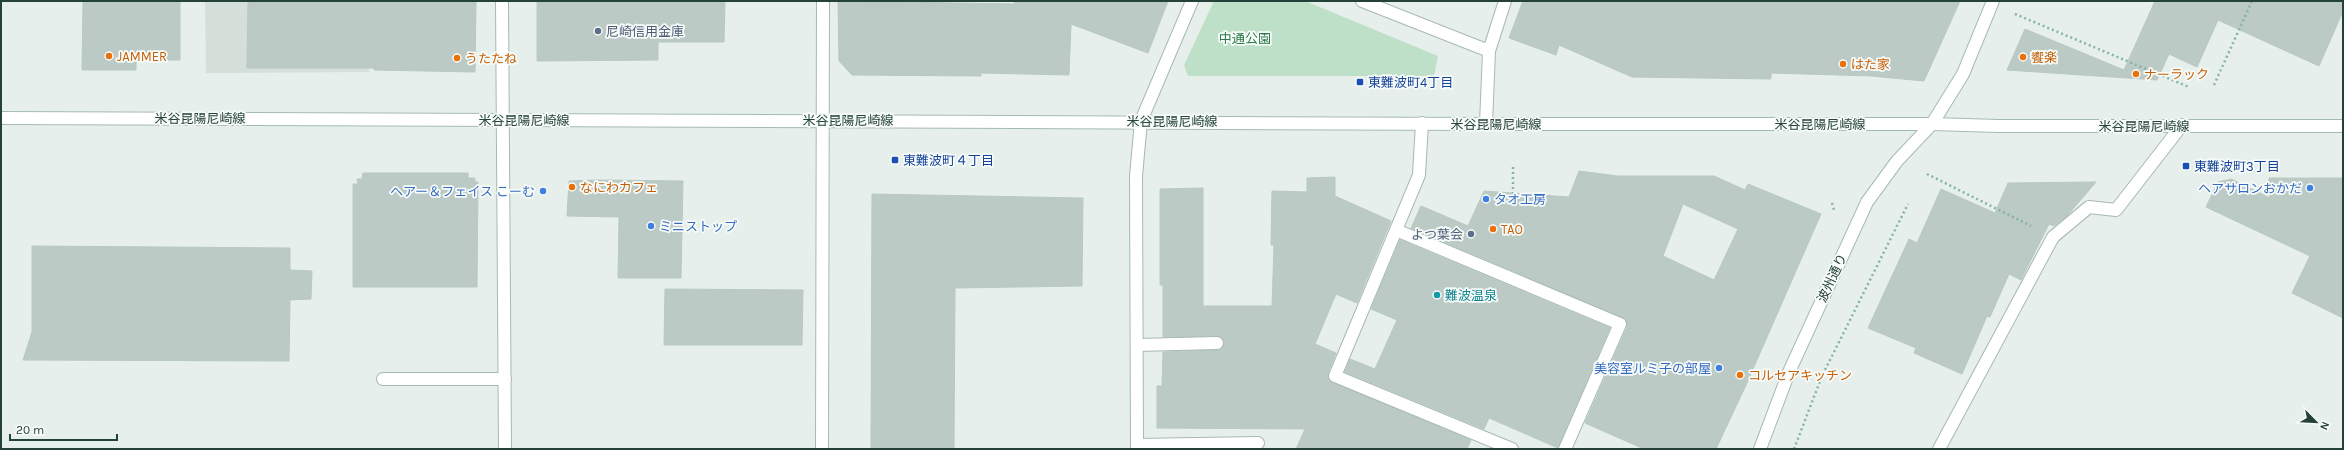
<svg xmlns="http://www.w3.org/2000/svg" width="2344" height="450" font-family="Karla,'Noto Sans JP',sans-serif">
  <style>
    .built { fill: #d4dfda }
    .green { fill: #bfe0c8 }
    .building { fill: #bbcac4; stroke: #b8c9c2; fill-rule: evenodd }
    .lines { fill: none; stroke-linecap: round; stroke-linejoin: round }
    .lane-casing { stroke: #a8b8b2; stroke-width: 14 }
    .street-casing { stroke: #a8b8b2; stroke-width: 14 }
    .secondary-casing { stroke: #a4bbb3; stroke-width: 14 }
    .path { stroke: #86b3a5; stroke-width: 2.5; stroke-dasharray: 2 3; stroke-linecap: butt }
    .lane { stroke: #fff; stroke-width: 12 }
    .street { stroke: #fff; stroke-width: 12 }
    .secondary { stroke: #fff; stroke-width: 12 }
    .service-dot { fill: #5c6f8a; stroke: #f7fbf9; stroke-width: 1.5 }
    .food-dot { fill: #e8710a; stroke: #f7fbf9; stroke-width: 1.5 }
    .transit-dot { fill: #1a4fb4; stroke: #f7fbf9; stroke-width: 1.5 }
    .shop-dot { fill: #3f7fe0; stroke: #f7fbf9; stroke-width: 1.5 }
    .culture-dot { fill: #0f9aa8; stroke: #f7fbf9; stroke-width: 1.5 }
    .labels { text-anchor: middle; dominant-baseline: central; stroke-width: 3.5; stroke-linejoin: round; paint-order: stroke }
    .service-label { font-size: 13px; fill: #4e5e75; stroke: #f7fbf9; text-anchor: start }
    .park-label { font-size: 13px; fill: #2d7a4b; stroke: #f7fbf9 }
    .food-label { font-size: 13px; fill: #c56008; stroke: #f7fbf9; text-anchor: start }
    .transit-label { font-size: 13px; fill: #164399; stroke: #f7fbf9; text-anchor: start }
    .street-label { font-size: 13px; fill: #24423a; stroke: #f7fbf9 }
    .shop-label { font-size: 13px; fill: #366cbe; stroke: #f7fbf9; text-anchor: end }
    .culture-label { font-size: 13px; fill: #0d838f; stroke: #f7fbf9; text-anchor: start }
  </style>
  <rect width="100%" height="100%" fill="#e6efeb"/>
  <path class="built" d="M 205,1 L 370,1 L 369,72 L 206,73 Z"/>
  <path class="green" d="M 1214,1 L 1305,1 L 1438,56 L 1434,76 L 1188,76 L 1184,65 Z"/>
  <g class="building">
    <path d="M 83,1 L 180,1 L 180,60 L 136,60 L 136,70 L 82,70 Z"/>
    <path d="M 248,1 L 476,1 L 475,72 L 374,70 L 374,68 L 247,68 Z"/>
    <path d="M 537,1 L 725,1 L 724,42 L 658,42 L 658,60 L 537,61 Z"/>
    <path d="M 838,1 L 1014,4 L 1015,1 L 1168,1 L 1148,53 L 1071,24 L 1069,75 L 981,73 L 981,76 L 852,75 L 839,61 Z"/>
    <path d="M 1523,1 L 1960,1 L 1924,81 L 1871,76 L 1771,73 L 1771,79 L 1632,77 L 1559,45 L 1556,55 L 1509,38 Z"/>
    <path d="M 2155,1 L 2343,1 L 2343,11 L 2319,66 L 2218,20 L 2197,67 L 2169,54 L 2157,80 L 2007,70 L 2025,29 L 2124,70 Z"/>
    <path d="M 1579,171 L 1617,176 L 1714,176 L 1745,190 L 1748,184 L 1821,214 L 1746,385 L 1716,449 L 1644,449 L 1585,423 L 1627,327 L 1626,319 L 1411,228 L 1421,206 L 1468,226 L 1484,191 L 1569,197 ZM 1683,204 L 1738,229 L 1714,280 L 1663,256 Z"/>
    <path d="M 363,173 L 468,173 L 468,178 L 475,178 L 475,182 L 478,182 L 477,287 L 353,287 L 353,184 L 358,184 L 357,179 L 362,179 Z"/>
    <path d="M 1335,177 L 1335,196 L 1391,221 L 1357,303 L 1336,294 L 1315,344 L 1336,353 L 1328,373 L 1329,380 L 1471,440 L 1467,449 L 1296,449 L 1305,429 L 1157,428 L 1157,386 L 1162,386 L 1163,352 L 1217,350 L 1221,349 L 1224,343 L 1223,339 L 1217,336 L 1163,337 L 1163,285 L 1160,285 L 1160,189 L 1203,188 L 1203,306 L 1272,306 L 1274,245 L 1271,245 L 1272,191 L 1307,192 L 1307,178 Z"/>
    <path d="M 2269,178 L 2343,178 L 2343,318 L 2292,293 L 2310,256 L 2206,207 L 2218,182 L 2231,179 L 2270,198 Z"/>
    <path d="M 597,180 L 683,181 L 681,278 L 618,278 L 619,217 L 567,216 L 569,181 Z"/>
    <path d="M 2096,182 L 2067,216 L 2054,226 L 2049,224 L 2021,280 L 2009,274 L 1990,317 L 1987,316 L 1962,374 L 1914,353 L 1916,348 L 1868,328 L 1909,239 L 1917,243 L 1941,189 L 1995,213 L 2008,183 Z"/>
    <path d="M 872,194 L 1083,198 L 1082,286 L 955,288 L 954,449 L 871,449 Z"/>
    <path d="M 1400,240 L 1610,328 L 1558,448 L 1489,418 L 1484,429 L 1345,372 L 1350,359 L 1375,369 L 1397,320 L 1371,309 Z"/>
    <path d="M 32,246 L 290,248 L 290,270 L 312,271 L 311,299 L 290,300 L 289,361 L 23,360 L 32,332 Z"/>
    <path d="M 665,289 L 803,290 L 802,345 L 664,345 Z"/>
  </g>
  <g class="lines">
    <g class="lane-casing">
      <g id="lane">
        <path d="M 1137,345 L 1217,343"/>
        <path d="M 383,379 L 505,379"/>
        <path d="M 1137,445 L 1258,443"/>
        <path d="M 1939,449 L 2053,237 L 2089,207 L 2116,210 L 2182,125"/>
      </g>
    </g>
    <g class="street-casing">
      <g id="street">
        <path d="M 502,1 L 505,449"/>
        <path d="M 1362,1 L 1489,51"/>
        <path d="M 1422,123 L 1419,175 L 1335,376 L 1512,449"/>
        <path d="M 1486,124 L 1489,51 L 1505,1"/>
        <path d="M 1396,230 L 1620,324 L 1565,449"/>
        <path d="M 822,449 L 823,1"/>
        <path d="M 1137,449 L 1136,176 L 1141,121 L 1192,1"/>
      </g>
    </g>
    <g class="secondary-casing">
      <g id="secondary">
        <path d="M 1,118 L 1486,124 L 1932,124 L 1999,126 L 2343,126"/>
        <path d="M 1760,449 L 1789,372 L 1867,202 L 1897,161 L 1932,124 L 1963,74 L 1993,1"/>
      </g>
    </g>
    <g class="path">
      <path d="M 2015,14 L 2189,87"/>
      <path d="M 2214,85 L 2252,1"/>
      <path d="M 1927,174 L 2031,226"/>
      <path d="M 1513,199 L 1513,166"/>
      <path d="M 1832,203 L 1834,210"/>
      <path d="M 1794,449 L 1822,376 L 1908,204"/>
    </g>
    <use href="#lane" class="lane"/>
    <use href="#street" class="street"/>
    <use href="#secondary" class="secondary"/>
  </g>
  <g class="service-dot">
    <circle cx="598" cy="31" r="4"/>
    <circle cx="1471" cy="234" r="4"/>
  </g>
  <g class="food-dot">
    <circle cx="109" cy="56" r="4"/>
    <circle cx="2023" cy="57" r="4"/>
    <circle cx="457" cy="58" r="4"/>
    <circle cx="1843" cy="64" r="4"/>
    <circle cx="2136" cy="74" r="4"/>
    <circle cx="572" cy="187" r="4"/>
    <circle cx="1493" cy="229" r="4"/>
    <circle cx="1740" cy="375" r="4"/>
  </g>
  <g class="transit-dot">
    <rect x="1356" y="78" width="8" height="8" rx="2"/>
    <rect x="891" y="156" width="8" height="8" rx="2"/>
    <rect x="2182" y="162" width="8" height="8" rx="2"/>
  </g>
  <g class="shop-dot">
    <circle cx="2310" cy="188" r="4"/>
    <circle cx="543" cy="191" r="4"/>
    <circle cx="1486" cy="199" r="4"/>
    <circle cx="651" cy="226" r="4"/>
    <circle cx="1719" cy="368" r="4"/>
  </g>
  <circle class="culture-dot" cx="1437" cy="295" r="4"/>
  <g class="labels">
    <g class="service-label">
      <text x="606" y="31">尼崎信用金庫</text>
      <text x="1463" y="234" text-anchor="end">よつ葉会</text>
    </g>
    <g class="park-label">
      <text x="1245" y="38">中通公園</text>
    </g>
    <g class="food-label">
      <text x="117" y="56">JAMMER</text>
      <text x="2031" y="57">饗楽</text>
      <text x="465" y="58">うたたね</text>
      <text x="1851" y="64">はた家</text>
      <text x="2144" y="74">ナーラック</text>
      <text x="580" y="187">なにわカフェ</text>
      <text x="1501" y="229">TAO</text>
      <text x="1748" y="375">コルセアキッチン</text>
    </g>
    <g class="transit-label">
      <text x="1368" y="82">東難波町4丁目</text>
      <text x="903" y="160">東難波町４丁目</text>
      <text x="2194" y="166">東難波町3丁目</text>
    </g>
    <g class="street-label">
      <text x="200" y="118">米谷昆陽尼崎線</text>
      <text x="524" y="120">米谷昆陽尼崎線</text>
      <text x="848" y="120">米谷昆陽尼崎線</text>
      <text x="1172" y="121">米谷昆陽尼崎線</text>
      <text x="1496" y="124">米谷昆陽尼崎線</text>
      <text x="1820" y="124">米谷昆陽尼崎線</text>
      <text x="2144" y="126">米谷昆陽尼崎線</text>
      <text transform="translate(1832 278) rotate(-65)">波州通り</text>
    </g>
    <g class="shop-label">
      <text x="2302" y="188">ヘアサロンおかだ</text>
      <text x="535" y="191">ヘアー＆フェイス こーむ</text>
      <text x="1494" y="199" text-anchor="start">タオ工房</text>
      <text x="659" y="226" text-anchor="start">ミニストップ</text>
      <text x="1711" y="368">美容室ルミ子の部屋</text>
    </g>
    <g class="culture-label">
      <text x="1445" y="295">難波温泉</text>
    </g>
  </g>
  <rect width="2344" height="450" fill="none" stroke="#24423a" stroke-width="4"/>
  <g transform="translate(2316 422) rotate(114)" stroke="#f7fbf9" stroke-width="3" paint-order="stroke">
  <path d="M0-3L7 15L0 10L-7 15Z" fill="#24423a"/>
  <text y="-6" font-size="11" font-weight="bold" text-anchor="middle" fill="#24423a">N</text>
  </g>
  <path d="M10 434v6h107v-6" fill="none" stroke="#24423a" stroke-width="2"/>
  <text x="16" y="434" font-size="12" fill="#24423a" stroke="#f7fbf9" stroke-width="3" paint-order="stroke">20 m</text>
</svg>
